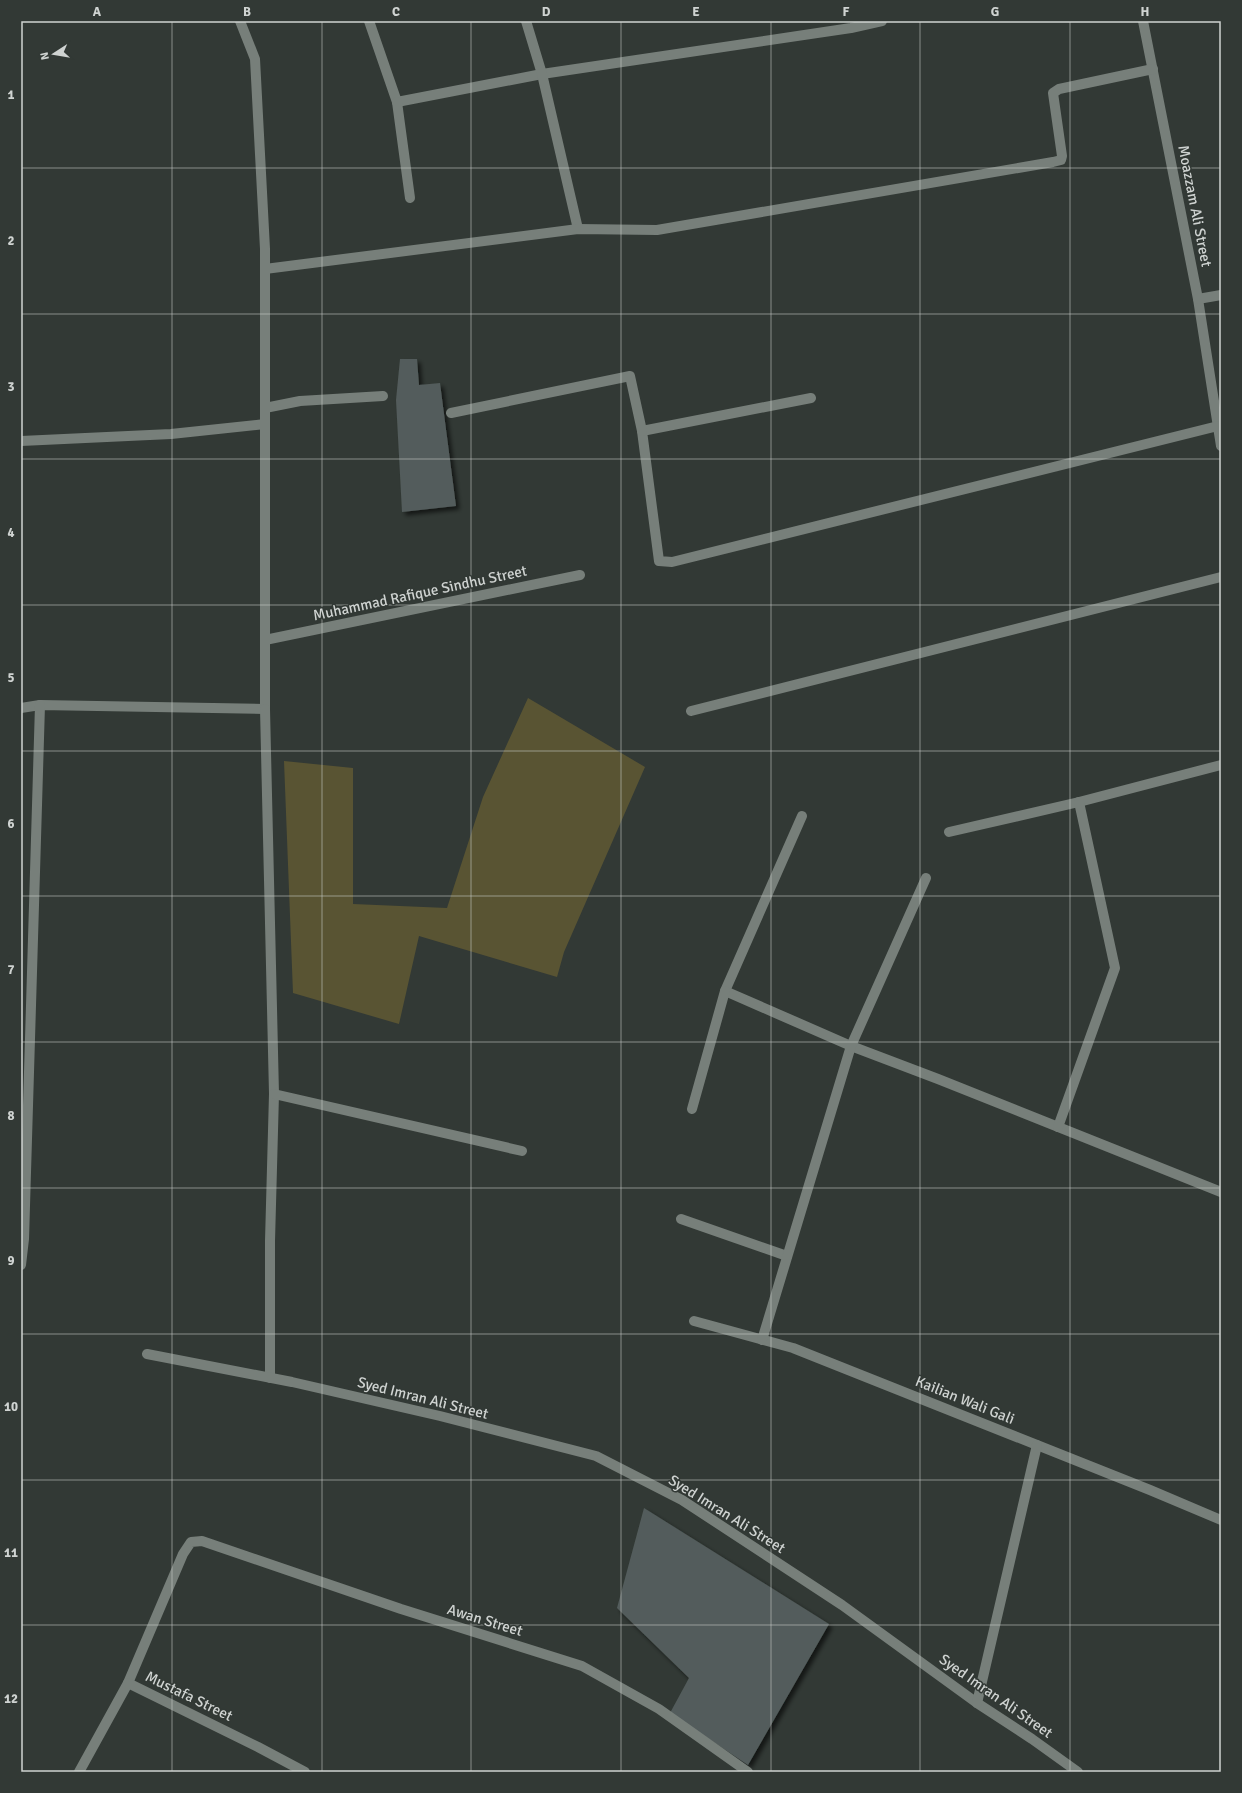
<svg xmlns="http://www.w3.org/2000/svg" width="1242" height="1793" font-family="Signika,sans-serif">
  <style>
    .green { fill: #595433 }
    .building { fill: #535c5b; filter: url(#shadow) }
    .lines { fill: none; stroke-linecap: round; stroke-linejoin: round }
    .minor { stroke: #777f7a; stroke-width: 10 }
    .grid { fill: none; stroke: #cfd3d1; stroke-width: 1; stroke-opacity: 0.55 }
    .labels { text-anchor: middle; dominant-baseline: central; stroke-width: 3; stroke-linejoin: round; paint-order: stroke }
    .street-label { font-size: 15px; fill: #cfd3d1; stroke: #323935 }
    .neatline { fill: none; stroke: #cfd3d1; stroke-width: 1.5 }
    .grid-label { font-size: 13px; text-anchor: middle; font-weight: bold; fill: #cfd3d1 }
  </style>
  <defs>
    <filter id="shadow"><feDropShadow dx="3.5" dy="3.5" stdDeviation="2" flood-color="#0009"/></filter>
  </defs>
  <rect width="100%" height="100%" fill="#323935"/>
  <path class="green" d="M 528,698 L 645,767 L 564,952 L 557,977 L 419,936 L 399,1024 L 293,993 L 284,761 L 353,768 L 353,904 L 447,908 L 483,797 Z"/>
  <g class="building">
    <path d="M 400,359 L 417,359 L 419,385 L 440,383 L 456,506 L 402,512 L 396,400 Z"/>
    <path d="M 644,1508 L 829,1624 L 748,1765 L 670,1713 L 689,1678 L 617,1608 Z"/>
  </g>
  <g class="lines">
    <g class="minor">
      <path d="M 369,21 L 397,102 L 542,74 L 851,28 L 882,21"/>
      <path d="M 526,21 L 542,74 L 578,229"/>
      <path d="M 1143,21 L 1198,299 L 1221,446"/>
      <path d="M 397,102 L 410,198"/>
      <path d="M 265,269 L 578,229 L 657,230 L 1053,162 L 1061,160 L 1062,156 L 1053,93 L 1059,89 L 1153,69"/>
      <path d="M 1198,299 L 1221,295"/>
      <path d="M 811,398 L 642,431 L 659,561 L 672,562 L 1218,426"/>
      <path d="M 265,408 L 300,401 L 383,396"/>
      <path d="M 451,413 L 630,376 L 642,431"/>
      <path d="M 21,441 L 171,434 L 265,424"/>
      <path d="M 265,640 L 580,575"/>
      <path d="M 21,708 L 40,705 L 265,709 L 265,249 L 255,59 L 240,21"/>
      <path d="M 265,709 L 274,1094 L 270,1241 L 270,1378"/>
      <path d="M 691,711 L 1221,577"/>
      <path d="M 802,816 L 725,991 L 851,1046 L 938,1079 L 1221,1192"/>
      <path d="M 949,832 L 1079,802 L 1221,765"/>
      <path d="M 274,1094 L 522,1151"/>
      <path d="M 692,1109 L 725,991"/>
      <path d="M 1058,1127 L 1115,968 L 1079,802"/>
      <path d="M 681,1219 L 787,1256"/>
      <path d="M 21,1265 L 24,1239 L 40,705"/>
      <path d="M 694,1321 L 793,1348 L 1150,1490 L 1221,1520"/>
      <path d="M 762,1340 L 851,1046 L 926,878"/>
      <path d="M 147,1354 L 292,1382 L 440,1416 L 596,1456 L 682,1500 L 842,1605 L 977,1703 L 1032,1739 L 1078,1772"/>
      <path d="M 128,1683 L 183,1554 L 191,1542 L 202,1541 L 401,1609 L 582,1666 L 659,1709 L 748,1772"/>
      <path d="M 977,1703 L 1037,1445"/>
      <path d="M 79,1772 L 128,1683 L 258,1747 L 305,1772"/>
    </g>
  </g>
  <path class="grid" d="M 172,21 L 172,1772M 322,21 L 322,1772M 471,21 L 471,1772M 621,21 L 621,1772M 771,21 L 771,1772M 920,21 L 920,1772M 1070,21 L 1070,1772M 21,168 L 1221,168M 21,314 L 1221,314M 21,459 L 1221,459M 21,605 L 1221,605M 21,751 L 1221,751M 21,896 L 1221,896M 21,1042 L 1221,1042M 21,1188 L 1221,1188M 21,1334 L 1221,1334M 21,1480 L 1221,1480M 21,1625 L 1221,1625"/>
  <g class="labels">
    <g class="street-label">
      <text transform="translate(1195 206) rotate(79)">Moazzam Ali Street</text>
      <text transform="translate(420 593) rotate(-12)">Muhammad Rafique Sindhu Street</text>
      <text transform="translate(423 1398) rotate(14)">Syed Imran Ali Street</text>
      <text transform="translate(965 1400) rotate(22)">Kailian Wali Gali</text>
      <text transform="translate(727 1514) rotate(32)">Syed Imran Ali Street</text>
      <text transform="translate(485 1620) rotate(17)">Awan Street</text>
      <text transform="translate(189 1696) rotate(26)">Mustafa Street</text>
      <text transform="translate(996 1696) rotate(35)">Syed Imran Ali Street</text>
    </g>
  </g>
  <rect width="1242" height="1793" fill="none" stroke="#323935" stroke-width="44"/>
  <g transform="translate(54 54) rotate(258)" stroke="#323935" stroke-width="3" paint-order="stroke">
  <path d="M0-3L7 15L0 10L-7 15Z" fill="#cfd3d1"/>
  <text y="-6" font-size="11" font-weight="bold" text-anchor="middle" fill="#cfd3d1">N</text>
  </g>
  <rect x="22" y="22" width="1198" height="1749" class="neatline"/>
  <g class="grid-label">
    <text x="97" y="16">A</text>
    <text x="247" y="16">B</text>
    <text x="396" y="16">C</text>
    <text x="546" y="16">D</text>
    <text x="696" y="16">E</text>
    <text x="846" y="16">F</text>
    <text x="995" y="16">G</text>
    <text x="1145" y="16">H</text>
    <text x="11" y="99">1</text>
    <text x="11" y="245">2</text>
    <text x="11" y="391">3</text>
    <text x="11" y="537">4</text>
    <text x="11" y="682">5</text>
    <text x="11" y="828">6</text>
    <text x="11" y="974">7</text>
    <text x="11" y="1120">8</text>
    <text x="11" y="1265">9</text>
    <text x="11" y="1411">10</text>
    <text x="11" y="1557">11</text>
    <text x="11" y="1703">12</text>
  </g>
</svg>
